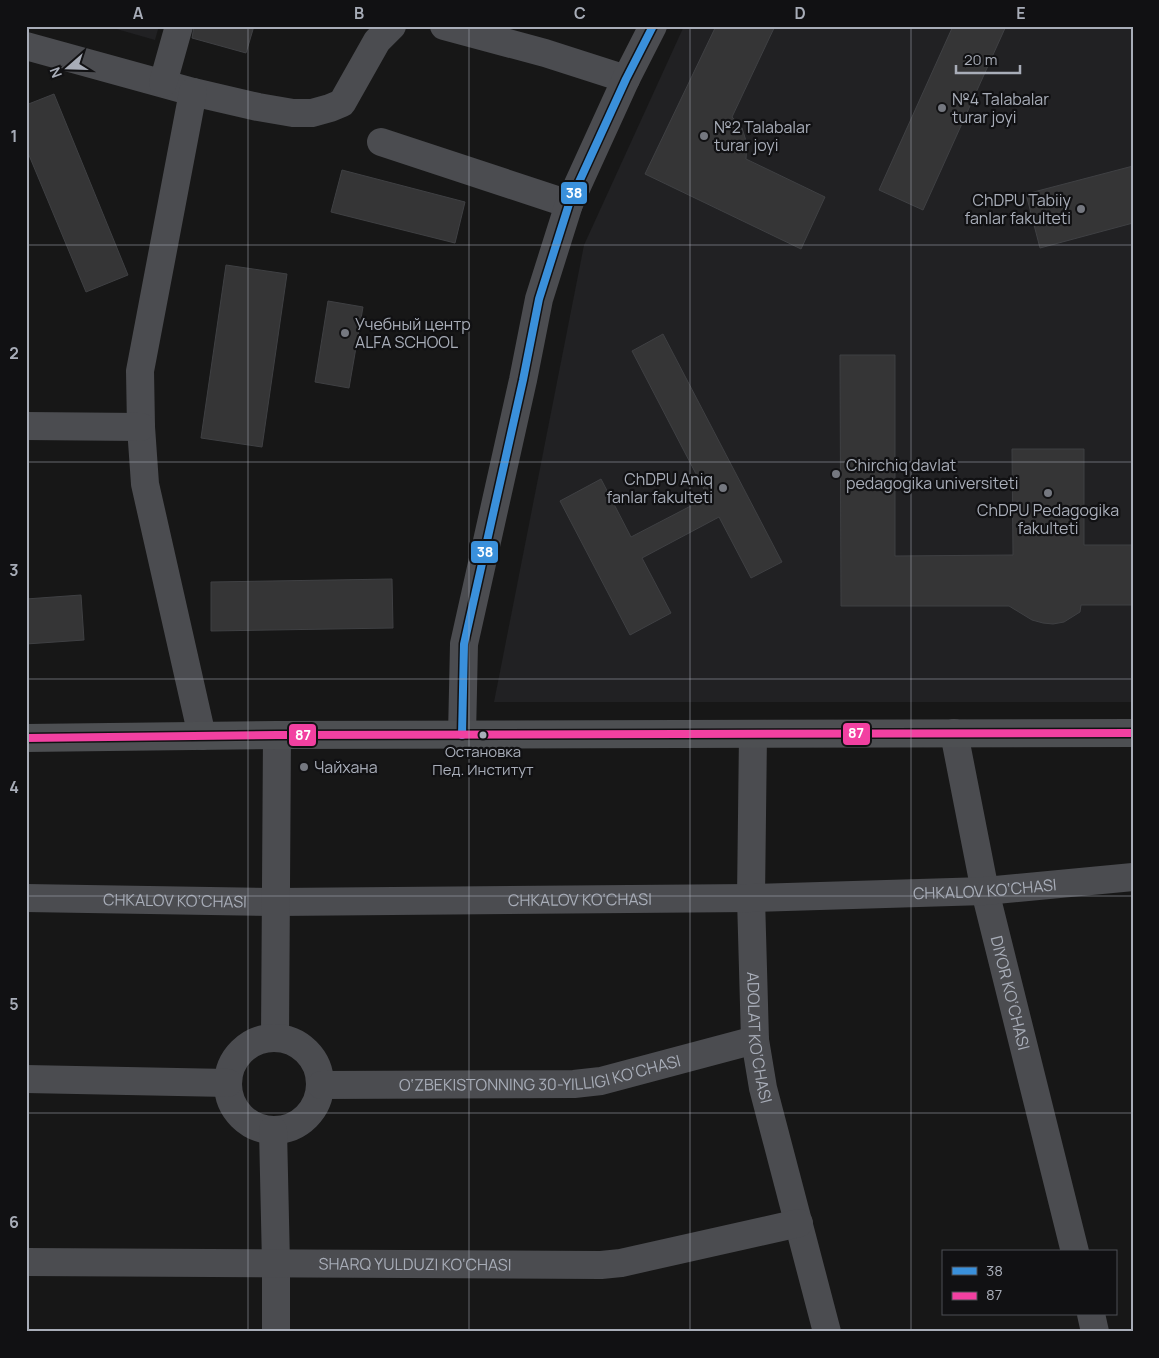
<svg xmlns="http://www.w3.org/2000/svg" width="1159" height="1358" font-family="Manrope,sans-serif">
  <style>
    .built { fill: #212123 }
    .building { fill: #353536; stroke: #3f4043 }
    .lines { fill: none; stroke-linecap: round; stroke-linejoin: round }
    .minor { stroke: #4b4c50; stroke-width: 28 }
    .major { stroke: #4d4f52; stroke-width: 28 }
    .bus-1-casing { stroke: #111113; stroke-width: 11 }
    .bus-2-casing { stroke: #111113; stroke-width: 11 }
    .bus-1 { stroke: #3a90db; stroke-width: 8 }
    .bus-2 { stroke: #f240a1; stroke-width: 8 }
    .grid { fill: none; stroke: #a8adb8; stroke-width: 1; stroke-opacity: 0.55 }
    .poi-dot { fill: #757880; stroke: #111113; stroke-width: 2 }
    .bus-dot { fill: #a8adb8; stroke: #111113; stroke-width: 2 }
    .labels { text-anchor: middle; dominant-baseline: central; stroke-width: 4.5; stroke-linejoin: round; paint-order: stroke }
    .bus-label { font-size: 15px; fill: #a8adb8; stroke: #111113 }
    .poi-label { font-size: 16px; fill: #a8adb8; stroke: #111113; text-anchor: start }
    .street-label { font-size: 16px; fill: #a8adb8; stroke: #111113 }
    .line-badge { stroke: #111113; stroke-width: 2 }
    .badge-label { font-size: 14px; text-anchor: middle; font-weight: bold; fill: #fff }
    .neatline { fill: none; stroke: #a8adb8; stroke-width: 2 }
    .grid-label { font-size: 16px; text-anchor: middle; font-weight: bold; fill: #a8adb8 }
  </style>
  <rect width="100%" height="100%" fill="#171717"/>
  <g class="built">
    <path d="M 106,26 L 159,26 L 155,40 Z"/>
    <path d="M 684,26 L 1133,26 L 1133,702 L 494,702 L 584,245 Z"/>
  </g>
  <g class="building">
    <path d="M 194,26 L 254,26 L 246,53 L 192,38 Z"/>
    <path d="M 716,26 L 775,26 L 732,117 L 742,128 L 747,144 L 746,159 L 825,197 L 801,249 L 645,174 Z"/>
    <path d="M 953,26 L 1006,26 L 923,210 L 879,190 Z"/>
    <path d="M 54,94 L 128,275 L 86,292 L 26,148 L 26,105 Z"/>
    <path d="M 1133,166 L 1133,223 L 1040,248 L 1026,194 Z"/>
    <path d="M 342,170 L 465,202 L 455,243 L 331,212 Z"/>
    <path d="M 226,265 L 287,274 L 262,447 L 201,438 Z"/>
    <path d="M 328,301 L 363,307 L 349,388 L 315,382 Z"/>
    <path d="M 663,334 L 782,562 L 751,578 L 719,517 L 642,558 L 671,613 L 630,635 L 560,501 L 601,479 L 631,537 L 708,497 L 632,351 Z"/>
    <path d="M 840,355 L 895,355 L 895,556 L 1013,555 L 1012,449 L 1084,449 L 1084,545 L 1133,545 L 1133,605 L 1081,605 L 1080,612 L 1064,622 L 1053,624 L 1043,623 L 1032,620 L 1009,606 L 841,606 Z"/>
    <path d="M 392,579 L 393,628 L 211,631 L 211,582 Z"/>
    <path d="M 81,595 L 84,640 L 26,644 L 26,599 Z"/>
  </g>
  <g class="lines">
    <g class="minor">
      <path d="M 444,26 L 545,53 L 626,79"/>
      <path d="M 26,46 L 193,92 L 258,107 L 293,113 L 312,113 L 330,108 L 342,103 L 377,41 L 392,26"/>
      <path d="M 163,83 L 179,26"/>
      <path d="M 193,92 L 140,371 L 141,427 L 145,484 L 202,736"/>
      <path d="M 381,142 L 569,204"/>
      <path d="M 26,426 L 141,427"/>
      <path id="s1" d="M 954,733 L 985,891 L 1075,1252"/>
      <path id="s2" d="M 753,734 L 751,898 L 755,1040 L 763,1088 L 827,1332"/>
      <path d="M 462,735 L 464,644 L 523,380 L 539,299 L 569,204 L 626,79 L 653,26"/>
      <path id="s3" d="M 26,898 L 276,902 L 751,898 L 985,891 L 1133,877"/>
      <path d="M 275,1037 L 277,735"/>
      <circle cx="274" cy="1084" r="46"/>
      <path d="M 26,1079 L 228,1083"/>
      <path id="s4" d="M 321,1085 L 574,1084 L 601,1081 L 755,1040"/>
      <path d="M 273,1130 L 276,1264 L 276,1332"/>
      <path id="s5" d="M 26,1262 L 601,1265 L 621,1263 L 799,1223"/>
      <path d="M 1091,1314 L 1095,1332"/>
    </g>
    <path class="major" d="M 26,738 L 277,735 L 1133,733"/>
    <g class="bus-1-casing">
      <path id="bus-1" d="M 462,735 L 464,644 L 523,380 L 539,299 L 569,204 L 626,79 L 653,26"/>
    </g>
    <g class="bus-2-casing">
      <path id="bus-2" d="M 26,738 L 277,735 L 1133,733"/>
    </g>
    <use href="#bus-1" class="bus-1"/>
    <use href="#bus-2" class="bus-2"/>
  </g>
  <path class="grid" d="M 248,26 L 248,1332M 469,26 L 469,1332M 690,26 L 690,1332M 911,26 L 911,1332M 26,245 L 1133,245M 26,462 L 1133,462M 26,679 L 1133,679M 26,896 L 1133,896M 26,1113 L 1133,1113"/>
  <g class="poi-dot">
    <circle cx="942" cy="108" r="5"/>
    <circle cx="704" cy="136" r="5"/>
    <circle cx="1081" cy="209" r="5"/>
    <circle cx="345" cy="333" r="5"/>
    <circle cx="836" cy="474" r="5"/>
    <circle cx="723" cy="488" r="5"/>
    <circle cx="1048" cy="493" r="5"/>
    <circle cx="304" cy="767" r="5"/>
  </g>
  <circle class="bus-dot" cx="483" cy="735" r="4.5"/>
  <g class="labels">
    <g class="bus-label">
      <text x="483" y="751">Остановка<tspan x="483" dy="18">Пед. Институт</tspan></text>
    </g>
    <g class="poi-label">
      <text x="952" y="99">№4 Talabalar<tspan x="952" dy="18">turar joyi</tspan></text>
      <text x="714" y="127">№2 Talabalar<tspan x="714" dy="18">turar joyi</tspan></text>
      <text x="1071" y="200" text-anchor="end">ChDPU Tabiiy<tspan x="1071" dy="18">fanlar fakulteti</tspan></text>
      <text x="355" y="324">Учебный центр<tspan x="355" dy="18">ALFA SCHOOL</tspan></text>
      <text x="846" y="465">Chirchiq davlat<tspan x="846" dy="18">pedagogika universiteti</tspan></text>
      <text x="713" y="479" text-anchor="end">ChDPU Aniq<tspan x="713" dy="18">fanlar fakulteti</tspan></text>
      <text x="1048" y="510" text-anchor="middle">ChDPU Pedagogika<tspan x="1048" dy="18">fakulteti</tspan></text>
      <text x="314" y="767">Чайхана</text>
    </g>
    <g class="street-label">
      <text stroke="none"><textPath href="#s3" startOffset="959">CHKALOV KO‘CHASI</textPath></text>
      <text stroke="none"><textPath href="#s3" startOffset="554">CHKALOV KO‘CHASI</textPath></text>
      <text stroke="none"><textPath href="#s3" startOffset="149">CHKALOV KO‘CHASI</textPath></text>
      <text stroke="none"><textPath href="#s1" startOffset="266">DIYOR KO‘CHASI</textPath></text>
      <text stroke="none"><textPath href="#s2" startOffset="304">ADOLAT KO‘CHASI</textPath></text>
      <text stroke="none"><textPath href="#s4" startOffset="220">O‘ZBEKISTONNING 30-YILLIGI KO‘CHASI</textPath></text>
      <text stroke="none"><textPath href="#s5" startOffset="389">SHARQ YULDUZI KO‘CHASI</textPath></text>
    </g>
  </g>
  <g class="line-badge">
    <rect x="560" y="181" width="28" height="24" rx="5" fill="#3a90db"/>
    <rect x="470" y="540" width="29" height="24" rx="5" fill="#3a90db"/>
    <rect x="842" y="722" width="29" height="24" rx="5" fill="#f240a1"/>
    <rect x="288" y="723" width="29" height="24" rx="5" fill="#f240a1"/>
  </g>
  <g class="badge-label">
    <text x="574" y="198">38</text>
    <text x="485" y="557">38</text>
    <text x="856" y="738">87</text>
    <text x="303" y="740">87</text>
  </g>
  <rect width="1159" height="1358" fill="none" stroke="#111113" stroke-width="55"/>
  <rect x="942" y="1250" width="175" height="65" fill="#111113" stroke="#4d4f55"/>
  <rect x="952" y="1267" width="25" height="8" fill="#3a90db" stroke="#4d4f55"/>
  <text x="986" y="1276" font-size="15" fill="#a8adb8">38</text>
  <rect x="952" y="1292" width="25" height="8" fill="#f240a1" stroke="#4d4f55"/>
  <text x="986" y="1300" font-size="15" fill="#a8adb8">87</text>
  <g transform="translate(68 68) rotate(250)" stroke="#111113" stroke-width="4" paint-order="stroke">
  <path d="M0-4L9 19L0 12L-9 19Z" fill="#a8adb8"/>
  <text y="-8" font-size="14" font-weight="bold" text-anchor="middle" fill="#a8adb8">N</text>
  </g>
  <path d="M956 65v8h64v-8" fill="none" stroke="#a8adb8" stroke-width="2.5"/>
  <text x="964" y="65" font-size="15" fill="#a8adb8" stroke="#111113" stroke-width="4" paint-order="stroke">20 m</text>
  <rect x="28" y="28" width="1104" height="1302" class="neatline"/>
  <g class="grid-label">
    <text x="138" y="19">A</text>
    <text x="359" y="19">B</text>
    <text x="580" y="19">C</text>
    <text x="800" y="19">D</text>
    <text x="1021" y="19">E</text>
    <text x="14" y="142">1</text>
    <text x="14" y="359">2</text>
    <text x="14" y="576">3</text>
    <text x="14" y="793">4</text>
    <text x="14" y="1010">5</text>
    <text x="14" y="1228">6</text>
  </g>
</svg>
